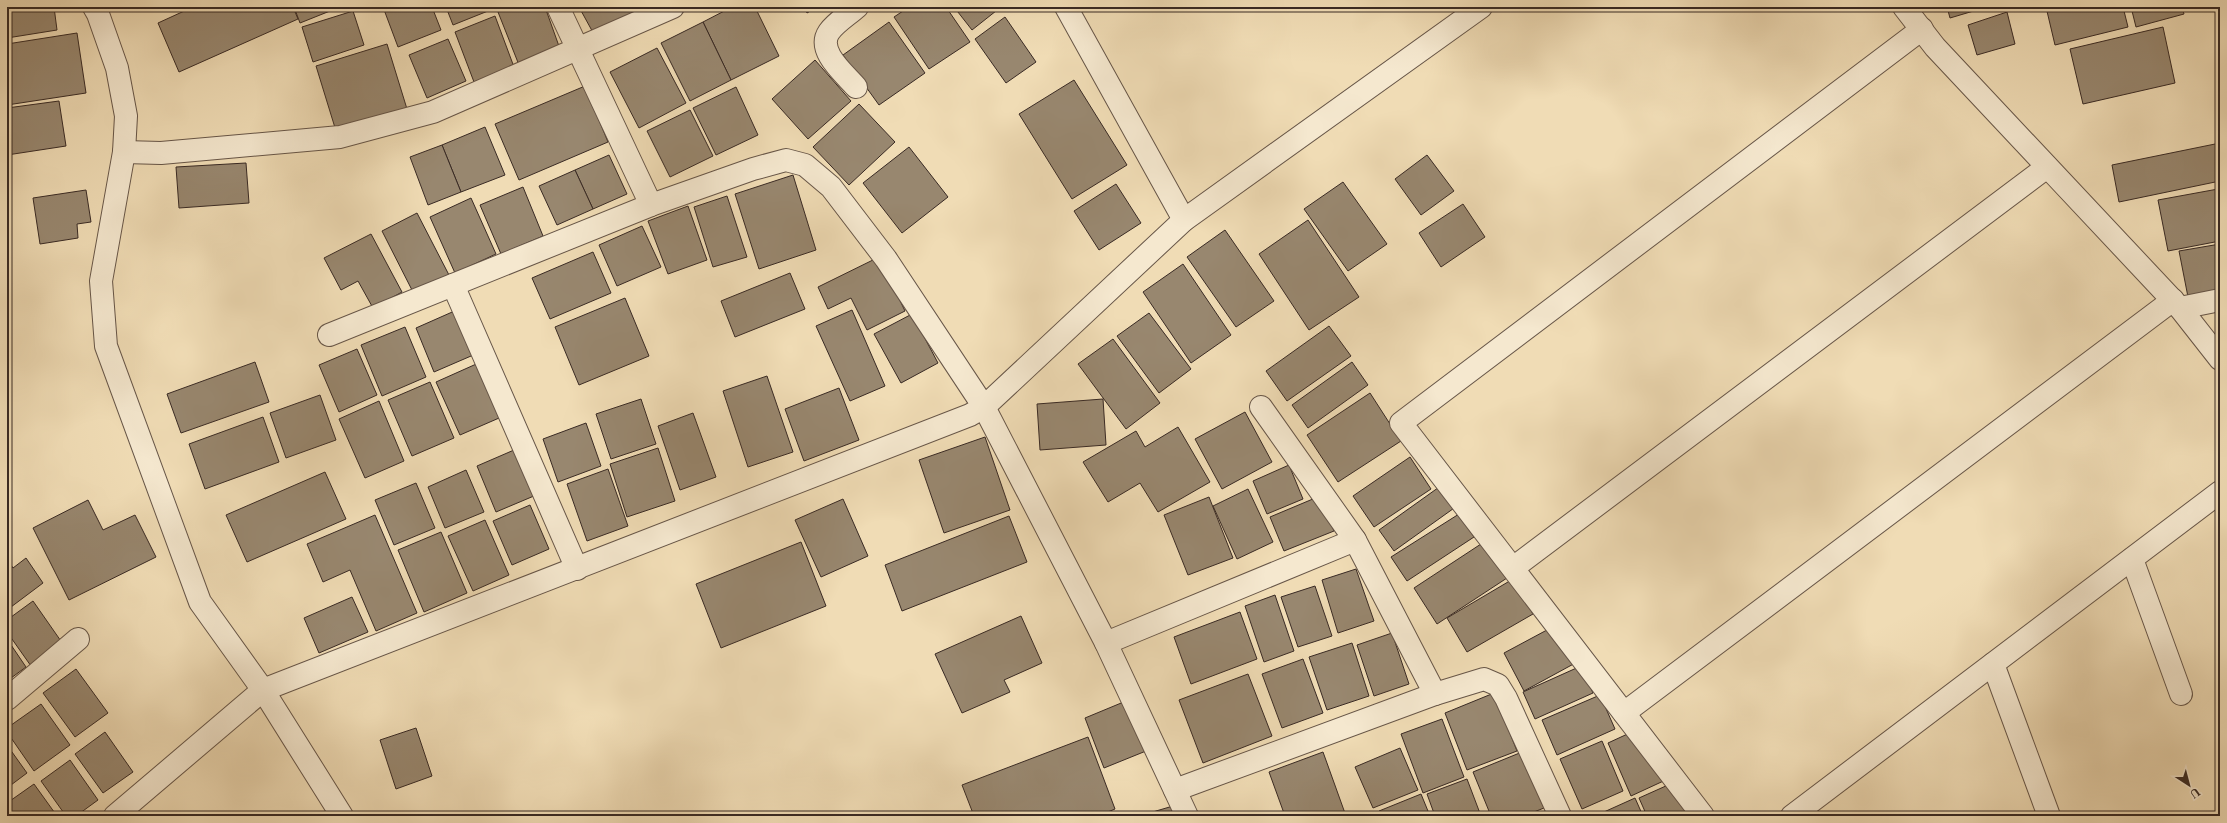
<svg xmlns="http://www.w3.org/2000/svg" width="2227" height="823" font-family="'Libre Caslon Text',serif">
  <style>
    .building { fill: #98876f; stroke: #392a24 }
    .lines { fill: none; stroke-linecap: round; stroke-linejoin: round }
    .minor-casing { stroke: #675648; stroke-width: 24 }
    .minor { stroke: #f5e8cf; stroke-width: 22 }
  </style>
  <rect width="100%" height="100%" fill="#f0dcb5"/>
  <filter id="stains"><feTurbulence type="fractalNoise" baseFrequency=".005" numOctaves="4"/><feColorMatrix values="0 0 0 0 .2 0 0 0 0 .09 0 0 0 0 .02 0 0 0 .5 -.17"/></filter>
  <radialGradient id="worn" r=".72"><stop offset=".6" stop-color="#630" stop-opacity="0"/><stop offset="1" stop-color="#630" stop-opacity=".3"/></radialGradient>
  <g class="building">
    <path d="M 7,7 L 54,7 L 57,30 L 7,38 Z"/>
    <path d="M 193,7 L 293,7 L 298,19 L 179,72 L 158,23 Z"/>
    <path d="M 294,7 L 340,7 L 300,23 Z"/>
    <path d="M 383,7 L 432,7 L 441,30 L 398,47 Z"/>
    <path d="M 446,7 L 492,7 L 493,9 L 453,25 Z"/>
    <path d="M 510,7 L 545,7 L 560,49 L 519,65 L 498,12 Z"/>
    <path d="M 579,7 L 632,7 L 637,16 L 596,38 Z"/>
    <path d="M 732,7 L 755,7 L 779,56 L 731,80 L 703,22 Z"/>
    <path d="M 804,7 L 817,7 L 807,13 Z"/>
    <path d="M 909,7 L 946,7 L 970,42 L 929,69 L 894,17 Z"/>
    <path d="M 954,7 L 1001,7 L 972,30 Z"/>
    <path d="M 1947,7 L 1987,7 L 1950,18 Z"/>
    <path d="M 2046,7 L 2123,7 L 2128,27 L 2055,45 Z"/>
    <path d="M 2131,7 L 2182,7 L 2184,14 L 2136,27 Z"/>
    <path d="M 353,11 L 364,45 L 313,62 L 302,27 Z"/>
    <path d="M 2007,12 L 2015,44 L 1977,55 L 1968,25 Z"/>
    <path d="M 495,16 L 514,67 L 474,82 L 455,32 Z"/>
    <path d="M 1005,17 L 1036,62 L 1006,83 L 975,39 Z"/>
    <path d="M 703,22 L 731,80 L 690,101 L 661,43 Z"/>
    <path d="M 889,22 L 925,73 L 879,105 L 843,55 Z"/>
    <path d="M 2163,27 L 2175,83 L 2083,104 L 2070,49 Z"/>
    <path d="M 77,33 L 86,93 L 7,105 L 7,44 Z"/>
    <path d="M 448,39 L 466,81 L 427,98 L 409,55 Z"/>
    <path d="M 387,44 L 407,109 L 336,131 L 316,66 Z"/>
    <path d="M 657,48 L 686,103 L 639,128 L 610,72 Z"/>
    <path d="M 815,60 L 851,101 L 808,139 L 772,99 Z"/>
    <path d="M 1074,80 L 1127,165 L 1072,199 L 1019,114 Z"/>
    <path d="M 585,86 L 608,142 L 519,180 L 495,124 Z"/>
    <path d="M 736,87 L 758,135 L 716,155 L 693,108 Z"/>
    <path d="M 59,101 L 66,146 L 7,155 L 7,108 Z"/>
    <path d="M 859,104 L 895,142 L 849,185 L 813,147 Z"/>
    <path d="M 690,110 L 713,156 L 670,177 L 647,131 Z"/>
    <path d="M 485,127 L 505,175 L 461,192 L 442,145 Z"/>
    <path d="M 2220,143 L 2220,181 L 2119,202 L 2112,165 Z"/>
    <path d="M 442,145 L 461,192 L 428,205 L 410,157 Z"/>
    <path d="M 909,147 L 948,197 L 902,233 L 863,183 Z"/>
    <path d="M 609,155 L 627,194 L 593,209 L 575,170 Z"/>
    <path d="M 1427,155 L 1454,191 L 1421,215 L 1395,179 Z"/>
    <path d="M 246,163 L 249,203 L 179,208 L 176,167 Z"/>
    <path d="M 575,170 L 593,209 L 557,225 L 539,186 Z"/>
    <path d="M 793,175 L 816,250 L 759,269 L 735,194 Z"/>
    <path d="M 1343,182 L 1387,244 L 1348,271 L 1304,209 Z"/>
    <path d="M 1116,184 L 1141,223 L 1099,250 L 1074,211 Z"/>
    <path d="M 523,187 L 543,236 L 501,254 L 480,205 Z"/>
    <path d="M 2218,189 L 2220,241 L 2168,251 L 2158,200 Z"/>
    <path d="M 86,190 L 91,222 L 77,224 L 78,238 L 40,244 L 33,198 Z"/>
    <path d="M 727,196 L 747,257 L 713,267 L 694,207 Z"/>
    <path d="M 471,198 L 496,254 L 455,273 L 430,217 Z"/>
    <path d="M 1463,204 L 1485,237 L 1441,267 L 1419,233 Z"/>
    <path d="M 688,206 L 707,260 L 668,274 L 648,221 Z"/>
    <path d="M 417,213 L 449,275 L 414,294 L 382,231 Z"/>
    <path d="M 1308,220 L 1359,297 L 1309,330 L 1259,254 Z"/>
    <path d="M 642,226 L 661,267 L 617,286 L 599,245 Z"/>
    <path d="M 1225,230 L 1274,301 L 1236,327 L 1187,257 Z"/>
    <path d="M 371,234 L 402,292 L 373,308 L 358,281 L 341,290 L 324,258 Z"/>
    <path d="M 2220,244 L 2220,291 L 2188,297 L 2179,251 Z"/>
    <path d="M 593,252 L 611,293 L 550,319 L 532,278 Z"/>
    <path d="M 7,255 L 11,285 L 7,286 Z"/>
    <path d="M 879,257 L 905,311 L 867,330 L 851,298 L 828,309 L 818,287 Z"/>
    <path d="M 1183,264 L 1231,335 L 1191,363 L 1143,292 Z"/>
    <path d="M 790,273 L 805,309 L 735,337 L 721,301 Z"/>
    <path d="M 625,298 L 649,356 L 579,385 L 555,327 Z"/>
    <path d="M 459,309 L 478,353 L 434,372 L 416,328 Z"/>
    <path d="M 852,310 L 885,386 L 850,401 L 816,326 Z"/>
    <path d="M 1149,313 L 1191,369 L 1159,393 L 1117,336 Z"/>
    <path d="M 912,314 L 938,363 L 901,383 L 874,334 Z"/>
    <path d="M 1329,326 L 1351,356 L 1287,401 L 1266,371 Z"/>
    <path d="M 405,327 L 426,377 L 382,396 L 361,345 Z"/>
    <path d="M 1113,339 L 1160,403 L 1126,429 L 1078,364 Z"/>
    <path d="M 357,349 L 377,395 L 339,412 L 319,365 Z"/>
    <path d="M 483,361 L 506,415 L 460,435 L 436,382 Z"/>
    <path d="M 255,362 L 269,402 L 181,433 L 167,394 Z"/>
    <path d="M 1352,362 L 1368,385 L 1308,428 L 1292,405 Z"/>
    <path d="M 767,376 L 793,452 L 748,467 L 723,391 Z"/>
    <path d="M 430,382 L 454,438 L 412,456 L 388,400 Z"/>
    <path d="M 839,388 L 859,440 L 804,461 L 785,409 Z"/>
    <path d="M 1370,393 L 1401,441 L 1338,482 L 1307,435 Z"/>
    <path d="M 320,395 L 336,440 L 286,458 L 270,413 Z"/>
    <path d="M 641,399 L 656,444 L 611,459 L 596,414 Z"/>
    <path d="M 1103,399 L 1106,445 L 1040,450 L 1037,404 Z"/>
    <path d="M 379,401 L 404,461 L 365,478 L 339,419 Z"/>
    <path d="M 1245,412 L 1272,462 L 1222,489 L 1195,439 Z"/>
    <path d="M 693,413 L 716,477 L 680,490 L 658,426 Z"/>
    <path d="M 263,417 L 279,462 L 205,489 L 189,444 Z"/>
    <path d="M 586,423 L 601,466 L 558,482 L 543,439 Z"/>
    <path d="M 1178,427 L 1210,482 L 1158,512 L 1140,483 L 1108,502 L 1083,462 L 1136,431 L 1145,447 Z"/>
    <path d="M 985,437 L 1010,510 L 944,533 L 919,460 Z"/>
    <path d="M 521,447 L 541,493 L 496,512 L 477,466 Z"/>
    <path d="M 658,448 L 675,501 L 627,517 L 610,464 Z"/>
    <path d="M 1410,457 L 1431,489 L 1374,527 L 1353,496 Z"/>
    <path d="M 1289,465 L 1303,499 L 1267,514 L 1253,481 Z"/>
    <path d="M 608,469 L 628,526 L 587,541 L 567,484 Z"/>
    <path d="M 466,470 L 484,512 L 445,528 L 428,487 Z"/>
    <path d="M 325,472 L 346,519 L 247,562 L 226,515 Z"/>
    <path d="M 416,483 L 435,528 L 394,545 L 375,500 Z"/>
    <path d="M 1442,485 L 1457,506 L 1394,551 L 1379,530 Z"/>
    <path d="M 1248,489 L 1273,542 L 1237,559 L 1213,506 Z"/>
    <path d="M 1320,496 L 1334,531 L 1284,551 L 1270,517 Z"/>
    <path d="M 1209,497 L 1233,558 L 1188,575 L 1164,515 Z"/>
    <path d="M 843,499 L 868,556 L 821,577 L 795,520 Z"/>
    <path d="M 88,500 L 103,530 L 135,515 L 156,557 L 69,600 L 33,528 Z"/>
    <path d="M 530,505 L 549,549 L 512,565 L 493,521 Z"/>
    <path d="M 1459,514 L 1474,537 L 1407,581 L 1391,557 Z"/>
    <path d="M 375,515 L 417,613 L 376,631 L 350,570 L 323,582 L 307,544 Z"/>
    <path d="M 1009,516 L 1027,562 L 902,611 L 885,565 Z"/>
    <path d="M 485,520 L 509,575 L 473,591 L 448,536 Z"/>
    <path d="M 441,532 L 467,593 L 424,612 L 398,550 Z"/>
    <path d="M 801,542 L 826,606 L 721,648 L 696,584 Z"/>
    <path d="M 1484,542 L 1507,578 L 1437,624 L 1414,588 Z"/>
    <path d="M 26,558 L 43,583 L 7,610 L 7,559 L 13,568 Z"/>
    <path d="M 1356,569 L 1374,621 L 1338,633 L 1322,580 Z"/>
    <path d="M 1513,579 L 1533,614 L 1467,652 L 1447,618 Z"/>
    <path d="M 1315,586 L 1332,636 L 1298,647 L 1281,597 Z"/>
    <path d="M 1275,595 L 1294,651 L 1264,662 L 1245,606 Z"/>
    <path d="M 352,597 L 368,632 L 319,653 L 304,618 Z"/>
    <path d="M 33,601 L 63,644 L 31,666 L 7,632 L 7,620 Z"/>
    <path d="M 1240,612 L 1257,659 L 1191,684 L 1174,637 Z"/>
    <path d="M 1021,616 L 1042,663 L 1004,680 L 1010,692 L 962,713 L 935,654 Z"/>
    <path d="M 1560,623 L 1579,661 L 1524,691 L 1504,653 Z"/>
    <path d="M 1392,633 L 1409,684 L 1374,696 L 1357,645 Z"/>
    <path d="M 7,639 L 26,667 L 7,681 Z"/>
    <path d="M 1352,643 L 1369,696 L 1327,710 L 1309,657 Z"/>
    <path d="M 1303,659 L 1323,713 L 1282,728 L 1262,674 Z"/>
    <path d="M 1581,666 L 1593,693 L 1535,719 L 1523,692 Z"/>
    <path d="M 76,669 L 108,713 L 75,737 L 43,693 Z"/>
    <path d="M 1248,674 L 1272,736 L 1203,763 L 1179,700 Z"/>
    <path d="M 1494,693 L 1517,751 L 1467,770 L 1445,713 Z"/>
    <path d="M 1600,695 L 1615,729 L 1557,755 L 1542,720 Z"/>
    <path d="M 1126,701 L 1146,751 L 1104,768 L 1085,718 Z"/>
    <path d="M 41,704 L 70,745 L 34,771 L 7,732 L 7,728 Z"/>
    <path d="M 1442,719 L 1464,777 L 1423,793 L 1401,734 Z"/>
    <path d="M 1647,725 L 1670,778 L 1631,796 L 1608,743 Z"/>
    <path d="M 416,728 L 432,776 L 396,789 L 380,740 Z"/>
    <path d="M 105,732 L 133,772 L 103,793 L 75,754 Z"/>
    <path d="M 1088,737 L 1115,809 L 1098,816 L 974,816 L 962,785 Z"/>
    <path d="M 1602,741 L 1623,791 L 1582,809 L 1560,759 Z"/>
    <path d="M 7,745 L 27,773 L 7,788 Z"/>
    <path d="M 1400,748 L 1418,790 L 1373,808 L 1355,767 Z"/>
    <path d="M 1323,752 L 1346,816 L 1285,816 L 1269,772 Z"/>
    <path d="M 1522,752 L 1544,808 L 1524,816 L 1491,816 L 1473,772 Z"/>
    <path d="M 70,760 L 98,800 L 76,816 L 66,816 L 41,781 Z"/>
    <path d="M 1467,779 L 1481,816 L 1435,816 L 1427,794 Z"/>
    <path d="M 1677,781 L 1692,816 L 1647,816 L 1639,798 Z"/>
    <path d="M 34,784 L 57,816 L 7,816 L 7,803 Z"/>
    <path d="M 1421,794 L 1430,816 L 1381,816 L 1379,811 Z"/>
    <path d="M 1635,798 L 1643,816 L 1595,816 Z"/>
    <path d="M 1173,806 L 1176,816 L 1139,816 Z"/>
  </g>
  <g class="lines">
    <g class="minor-casing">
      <g id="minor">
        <path d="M 94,7 L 98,14 L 117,68 L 126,116 L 124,152 L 101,281 L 106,346 L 200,602 L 263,690 L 342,816"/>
        <path d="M 558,7 L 651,205"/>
        <path d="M 1066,7 L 1184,220"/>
        <path d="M 1904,7 L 1935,47 L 2180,308 L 2220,359"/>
        <path d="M 856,87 C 845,74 816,51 829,32 C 835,23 848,15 857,7"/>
        <path d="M 124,152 L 161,153 L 340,137 L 433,112 L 673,7"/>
        <path d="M 453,285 L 577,569"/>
        <path d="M 2180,308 L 2220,300"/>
        <path d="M 329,335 L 651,205 L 753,169 L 786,160 L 805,165 L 831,187 L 886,259 L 984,407 L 1106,643 L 1187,816"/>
        <path d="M 1261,407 L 1355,540 L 1435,694"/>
        <path d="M 2132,559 L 2181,694"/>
        <path d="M 1513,568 L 2047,167"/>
        <path d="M 1106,643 L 1355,540"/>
        <path d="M 1993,664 L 2049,816"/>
        <path d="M 7,699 L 78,639"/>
        <path d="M 1624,713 L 2173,300"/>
        <path d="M 1175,790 L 1435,694 L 1484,679 L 1498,685 L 1506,698 L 1560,816"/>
        <path d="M 115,816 L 263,690 L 970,415 L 984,407 L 1184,220 L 1481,7"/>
        <path d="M 1703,816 L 1401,423 L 1922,29"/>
        <path d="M 1792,816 L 2220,492"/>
      </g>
    </g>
    <use href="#minor" class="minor"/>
  </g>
  <rect width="2227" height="823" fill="none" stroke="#f0dcb5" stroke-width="24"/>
  <rect x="8" y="8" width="2211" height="807" fill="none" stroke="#392a24" stroke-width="2"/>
  <rect x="12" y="12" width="2203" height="799" fill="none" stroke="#392a24"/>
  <g transform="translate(2189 785) rotate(144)" stroke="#f5e8cf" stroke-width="3" paint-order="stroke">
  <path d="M0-3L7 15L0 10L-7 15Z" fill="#392a24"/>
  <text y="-6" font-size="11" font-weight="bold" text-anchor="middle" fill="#392a24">U</text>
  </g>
  <rect width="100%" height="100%" filter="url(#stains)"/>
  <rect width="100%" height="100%" fill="url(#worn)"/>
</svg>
